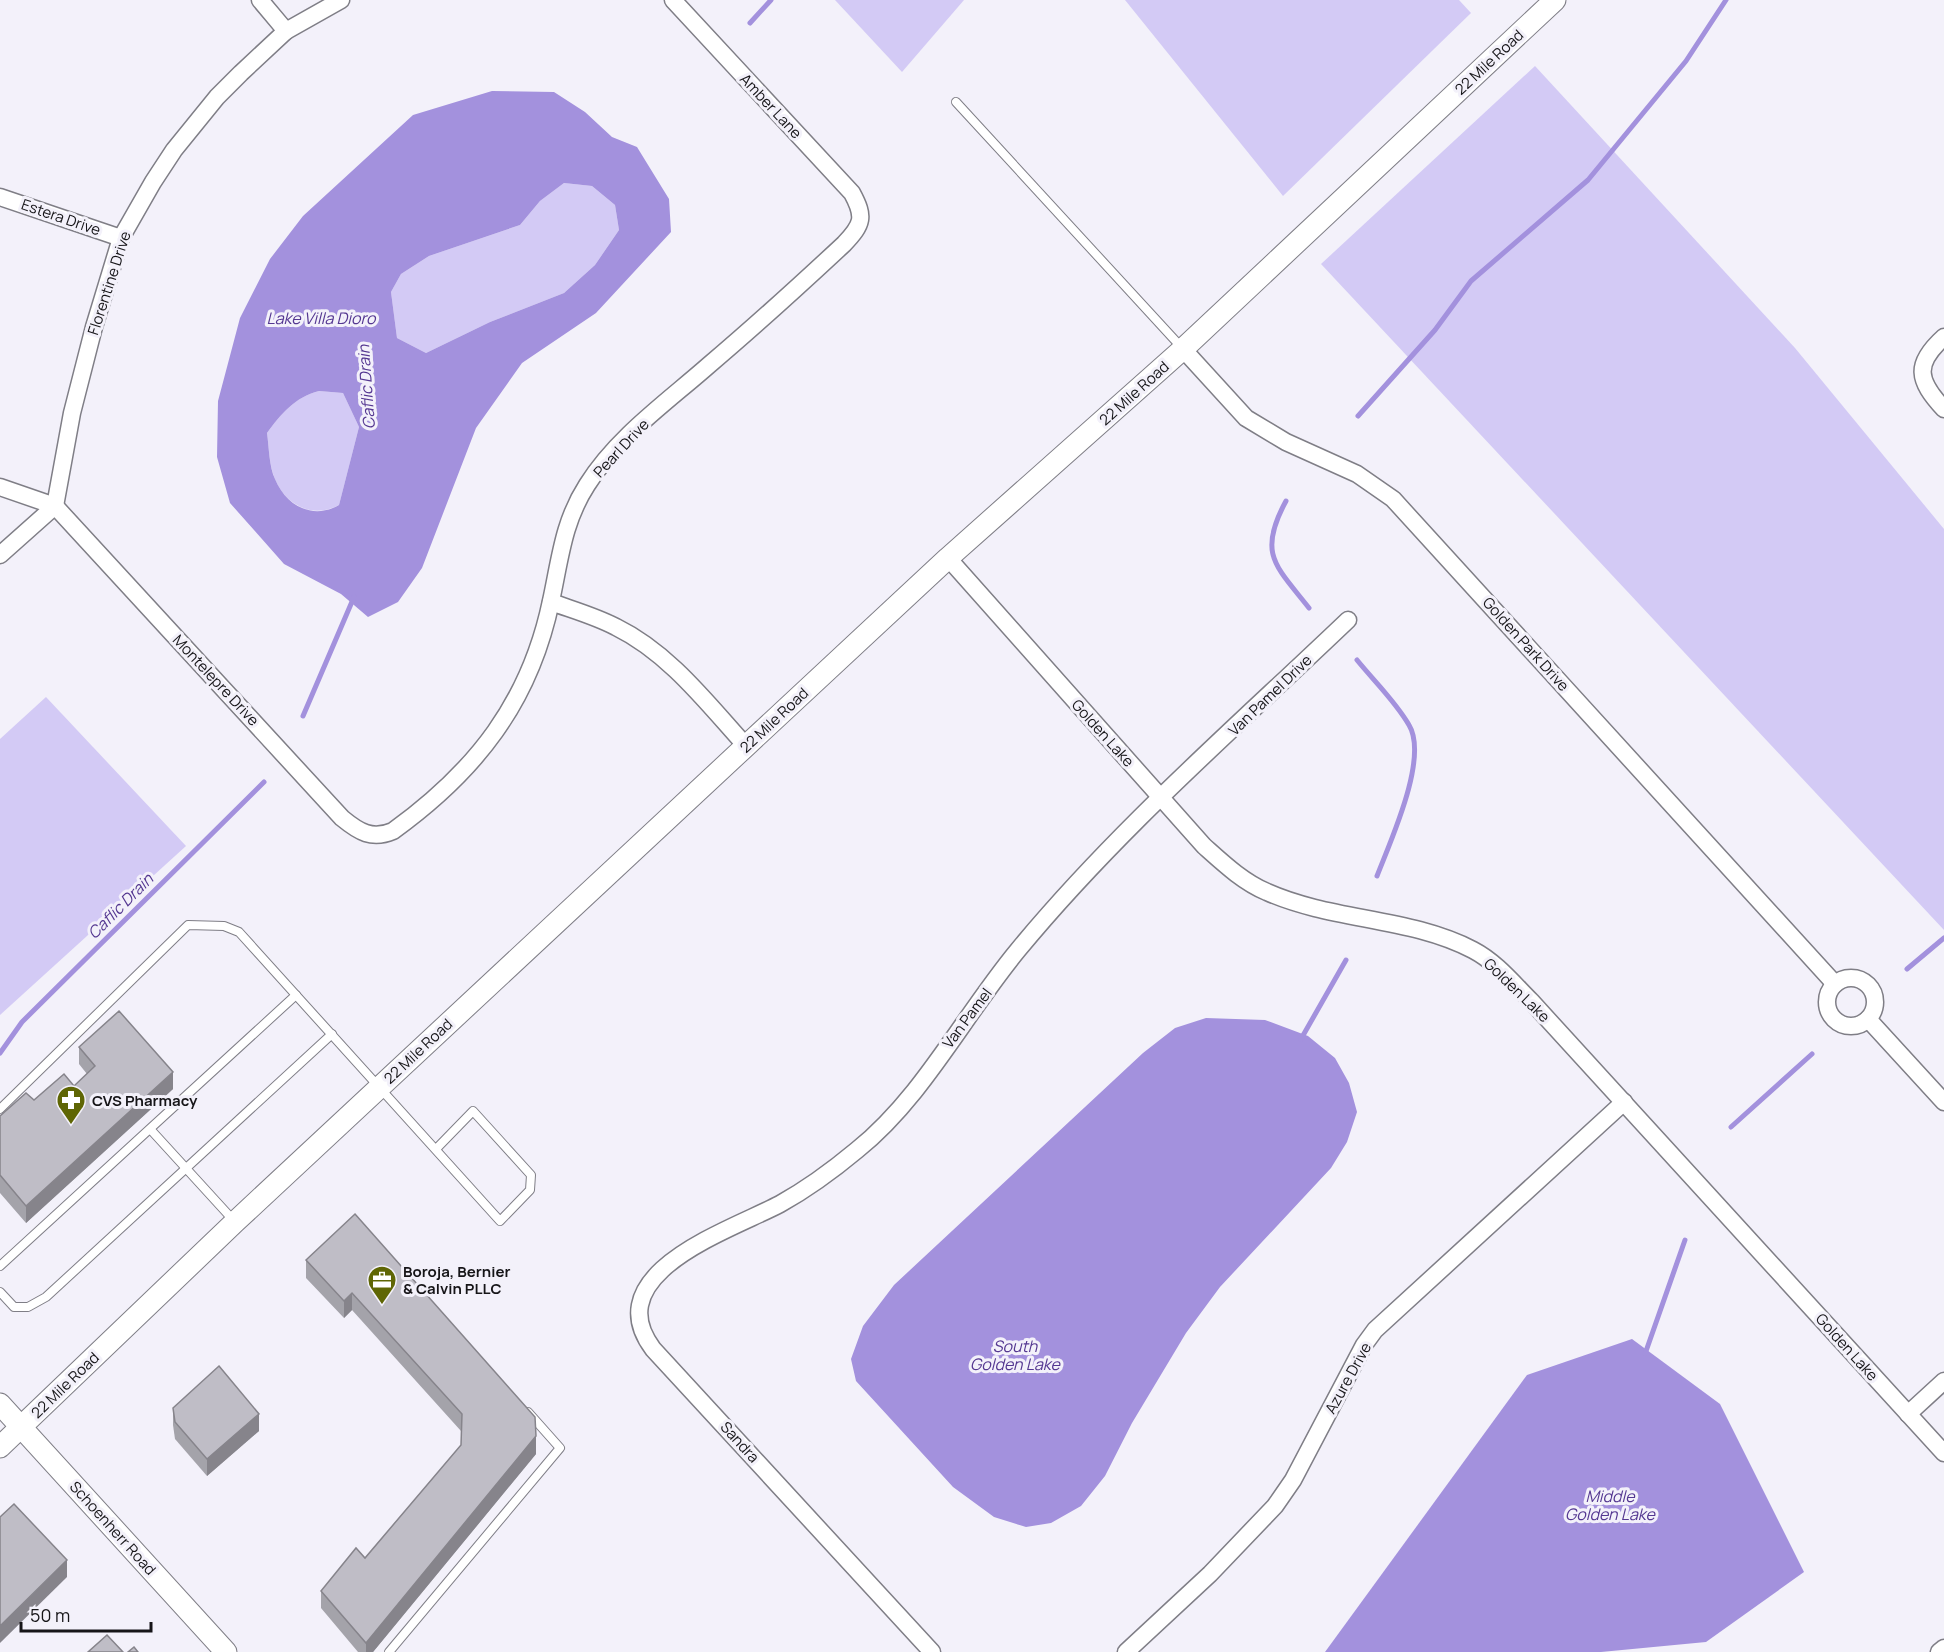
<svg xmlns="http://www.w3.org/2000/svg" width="1944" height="1652" font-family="Manrope,sans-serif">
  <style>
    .green { fill: #d3caf5 }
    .water { fill: #a391dd; fill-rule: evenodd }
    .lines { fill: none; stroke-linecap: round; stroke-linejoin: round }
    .stream { stroke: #a391dd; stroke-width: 5 }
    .service-casing { stroke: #7f7e86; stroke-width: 10 }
    .minor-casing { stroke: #7f7e86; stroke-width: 19 }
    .tertiary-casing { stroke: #7f7e86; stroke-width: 23 }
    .service { stroke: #fff; stroke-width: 8 }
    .minor { stroke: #fff; stroke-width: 16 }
    .tertiary { stroke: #fff; stroke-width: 21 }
    .wall { fill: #a4a3aa }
    .shaded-wall { fill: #86848b }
    .building { fill: #bfbdc6; stroke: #86848b; stroke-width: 1.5 }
    .labels { text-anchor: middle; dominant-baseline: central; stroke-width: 6; stroke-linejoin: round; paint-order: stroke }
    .street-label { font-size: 15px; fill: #161518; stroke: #f3f1fa }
    .poi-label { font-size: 15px; font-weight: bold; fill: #161518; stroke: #f3f1fa; text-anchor: start }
    .water-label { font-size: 16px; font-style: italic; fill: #543791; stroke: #f3f1fa }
  </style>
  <rect width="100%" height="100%" fill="#f3f1fa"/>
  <g class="green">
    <path d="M 835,0 L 964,0 L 902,72 Z"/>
    <path d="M 1125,0 L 1459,0 L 1471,13 L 1283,196 Z"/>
    <path d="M 1535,66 L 1795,348 L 1944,529 L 1944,930 L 1321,264 Z"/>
    <path d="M 564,183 L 592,186 L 615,205 L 619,230 L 595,265 L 564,293 L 490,322 L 426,353 L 397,338 L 391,292 L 401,274 L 429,256 L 520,225 L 540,201 Z"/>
    <path d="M 319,391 L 343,393 L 359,427 L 339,505 C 313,519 286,506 275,479 C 269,466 269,447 267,433 C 281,414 295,397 319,391 Z"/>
    <path d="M 46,697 L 186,846 L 0,1015 L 0,739 Z"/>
  </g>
  <g class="water">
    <path d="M 492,91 L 554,92 L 585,112 L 612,137 L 637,147 L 669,199 L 671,232 L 596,313 L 522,363 L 476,428 L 422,568 L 398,602 L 368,617 L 341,594 L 284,564 L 230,503 L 217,457 L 218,401 L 240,318 L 270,259 L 303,216 L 413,115 ZM 564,183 L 592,186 L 615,205 L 619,230 L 595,265 L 564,293 L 490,322 L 426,353 L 397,338 L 391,292 L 401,274 L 429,256 L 520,225 L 540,201 ZM 319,391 L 343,393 L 359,427 L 339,505 C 313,520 286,506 275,479 C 269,467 269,447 267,433 C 281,414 295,397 319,391 Z"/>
    <path d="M 1206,1018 L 1265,1020 L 1308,1036 L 1335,1058 L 1349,1083 L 1357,1112 L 1347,1142 L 1331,1168 L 1220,1287 L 1186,1333 L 1132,1423 L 1105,1476 L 1081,1506 L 1051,1523 L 1026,1527 L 994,1517 L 953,1487 L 856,1381 L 851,1359 L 863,1326 L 894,1285 L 1143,1053 L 1175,1028 Z"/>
    <path d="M 1632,1339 L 1720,1404 L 1804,1572 L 1706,1642 L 1601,1652 L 1325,1652 L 1527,1375 Z"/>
  </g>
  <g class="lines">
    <g class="stream">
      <path d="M 750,23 L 771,0"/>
      <path d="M 1358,416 L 1435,330 L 1471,281 L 1588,180 L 1686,61 L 1726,0"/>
      <path d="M 1286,501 C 1257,554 1276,566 1309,608"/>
      <path d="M 1357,660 C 1374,681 1396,702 1409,725 C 1429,758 1390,842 1377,876"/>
      <path d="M 303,716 L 354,597"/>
      <path d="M 1907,969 L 1944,938"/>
      <path d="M 1301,1039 L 1346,960"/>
      <path d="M 0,1053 L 22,1022 L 264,782"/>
      <path d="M 1731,1127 L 1812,1054"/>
      <path d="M 1645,1354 L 1685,1240"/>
    </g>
    <g class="service-casing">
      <g id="service">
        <path d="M 956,102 L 1183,349"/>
        <path d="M 0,1109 L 188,925 L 224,926 L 239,932 L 500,1221 L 530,1190 L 531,1175 L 473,1111 L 436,1149"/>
        <path d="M 151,1130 L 235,1222"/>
        <path d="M 0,1266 L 296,995"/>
        <path d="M 0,1292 L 14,1307 L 28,1307 L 46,1297 L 332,1034"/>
        <path d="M 389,1652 L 560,1448 L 528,1412"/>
      </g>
    </g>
    <g class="minor-casing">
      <g id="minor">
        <path d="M 260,0 L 286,31"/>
        <path d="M 0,197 L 121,238"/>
        <path d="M 1944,337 C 1914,364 1917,380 1944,409"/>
        <path d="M 1183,349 L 1246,418 L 1286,442 L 1357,474 L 1393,499 L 1835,984"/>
        <path d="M 0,487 L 55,506 L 342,818 C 359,832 372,840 393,831 C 476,771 530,702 551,601 C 560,560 563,522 587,485 C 617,437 667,402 709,365 C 755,326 800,285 844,244 C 863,224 865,217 852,193 L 673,0"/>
        <path d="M 0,555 L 55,506 L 72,413 L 94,327 L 121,238 L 153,182 L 174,150 L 217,97 L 241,73 L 286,31 L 341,0"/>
        <path d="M 948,558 L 1204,846 C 1223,863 1243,882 1267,892 C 1332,921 1410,917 1473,950 C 1496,962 1513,983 1531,1001 L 1944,1453"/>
        <path d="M 551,602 C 573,610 595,616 616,627 C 669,653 707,703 746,746"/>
        <circle cx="1851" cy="1002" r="24"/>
        <path d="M 1868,1019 L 1944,1102"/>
        <path d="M 1908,1414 L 1944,1381"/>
        <path d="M 932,1652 L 653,1349 C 596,1273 731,1230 780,1204 C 807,1189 833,1170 857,1150 C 923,1097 964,1015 1018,950 C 1117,830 1236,727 1348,620"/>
        <path d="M 1126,1652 L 1210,1574 L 1275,1506 L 1293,1480 L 1364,1345 L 1375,1330 L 1624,1102"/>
        <path d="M 1939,1652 L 1944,1648"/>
      </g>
    </g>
    <g class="tertiary-casing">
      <g id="tertiary">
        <path d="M 0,1404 L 226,1652"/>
        <path d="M 0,1447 L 235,1222 L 746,746 L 948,558 L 1183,349 L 1555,0"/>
      </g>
    </g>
    <use href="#service" class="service"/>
    <use href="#minor" class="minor"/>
    <use href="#tertiary" class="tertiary"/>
  </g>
  <g class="wall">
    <path d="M 79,1047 L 173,1089 L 26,1223 L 0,1193 L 0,1116 L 74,1086 L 87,1074 L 79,1064 Z"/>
    <path d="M 355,1214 L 536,1454 L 373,1652 L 358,1652 L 321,1608 L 321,1591 L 365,1558 L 461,1445 L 461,1431 L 352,1310 L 344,1318 L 306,1278 L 306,1260 Z"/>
    <path d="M 173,1408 L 259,1431 L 207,1476 L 175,1439 L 173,1425 Z"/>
  </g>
  <g class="shaded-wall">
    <path d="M 173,1072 L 173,1089 L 26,1223 L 26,1206 Z"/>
    <path d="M 352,1293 L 352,1310 L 344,1318 L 344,1301 Z"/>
    <path d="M 259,1414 L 259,1431 L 207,1476 L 207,1459 Z"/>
    <path d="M 536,1436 L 536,1454 L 373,1652 L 366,1652 L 366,1643 Z"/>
    <path d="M 67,1560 L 67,1577 L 0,1643 L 0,1626 Z"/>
  </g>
  <g class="building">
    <path d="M 119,1011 L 173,1072 L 26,1206 L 0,1175 L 0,1116 L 26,1093 L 34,1100 L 64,1074 L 74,1086 L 95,1066 L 79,1047 Z"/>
    <path d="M 355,1214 L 535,1417 L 536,1436 L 366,1643 L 321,1591 L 356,1548 L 365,1558 L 461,1445 L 462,1414 L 352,1293 L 344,1301 L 306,1260 Z"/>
    <path d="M 219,1366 L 259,1414 L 207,1459 L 175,1422 L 173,1408 Z"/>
    <path d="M 14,1504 L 67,1560 L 0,1626 L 0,1517 Z"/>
    <path d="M 107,1635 L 123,1652 L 88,1652 Z"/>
    <path d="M 134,1647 L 138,1652 L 128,1652 Z"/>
  </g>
  <defs>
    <g id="pharmacy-pin" transform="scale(1.5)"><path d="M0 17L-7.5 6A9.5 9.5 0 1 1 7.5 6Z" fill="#5f6604" stroke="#f3f1fa"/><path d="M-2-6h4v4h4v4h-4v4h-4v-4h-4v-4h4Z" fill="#fff"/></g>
    <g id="office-pin" transform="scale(1.5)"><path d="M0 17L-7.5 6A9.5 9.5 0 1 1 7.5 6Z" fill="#5f6604" stroke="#f3f1fa"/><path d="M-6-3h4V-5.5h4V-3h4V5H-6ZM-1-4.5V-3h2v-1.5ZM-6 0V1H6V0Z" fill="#fff"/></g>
  </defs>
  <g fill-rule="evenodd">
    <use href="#pharmacy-pin" x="71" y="1100"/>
    <use href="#office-pin" x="382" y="1280"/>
  </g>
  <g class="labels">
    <g class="street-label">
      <text transform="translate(1489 62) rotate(-43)">22 Mile Road</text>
      <text transform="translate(771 106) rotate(47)">Amber Lane</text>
      <text transform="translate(61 217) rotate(19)">Estera Drive</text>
      <text transform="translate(109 283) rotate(-72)">Florentine Drive</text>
      <text transform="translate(1134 393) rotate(-42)">22 Mile Road</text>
      <text transform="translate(621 448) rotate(-47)">Pearl Drive</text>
      <text transform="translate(1526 644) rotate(48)">Golden Park Drive</text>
      <text transform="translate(216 680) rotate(47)">Montelepre Drive</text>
      <text transform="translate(1270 695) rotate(-44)">Van Pamel Drive</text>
      <text transform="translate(774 720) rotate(-43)">22 Mile Road</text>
      <text transform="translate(1103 733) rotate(48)">Golden Lake</text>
      <text transform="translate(1517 990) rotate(44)">Golden Lake</text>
      <text transform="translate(967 1018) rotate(-53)">Van Pamel</text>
      <text transform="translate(418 1051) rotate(-43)">22 Mile Road</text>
      <text transform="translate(1847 1347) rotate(48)">Golden Lake</text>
      <text transform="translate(1348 1378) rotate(-61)">Azure Drive</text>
      <text transform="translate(65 1385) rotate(-44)">22 Mile Road</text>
      <text transform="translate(740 1442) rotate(48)">Sandra</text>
      <text transform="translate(113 1528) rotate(48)">Schoenherr Road</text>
    </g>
    <g class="poi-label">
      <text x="92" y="1100">CVS Pharmacy</text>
      <text x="403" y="1271">Boroja, Bernier<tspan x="403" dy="17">&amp; Calvin PLLC</tspan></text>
    </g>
    <g class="water-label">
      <text x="321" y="318">Lake Villa Dioro</text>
      <text transform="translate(366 387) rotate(-94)">Caflic Drain</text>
      <text transform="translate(120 906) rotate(-45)">Caflic Drain</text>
      <text x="1015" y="1346">South<tspan x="1015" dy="18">Golden Lake</tspan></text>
      <text x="1610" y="1496">Middle<tspan x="1610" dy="18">Golden Lake</tspan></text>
    </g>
  </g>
  <path d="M21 1622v9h130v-9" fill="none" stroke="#161518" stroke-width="3"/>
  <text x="30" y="1622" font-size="18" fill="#161518" stroke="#f3f1fa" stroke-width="4.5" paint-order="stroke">50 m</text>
</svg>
